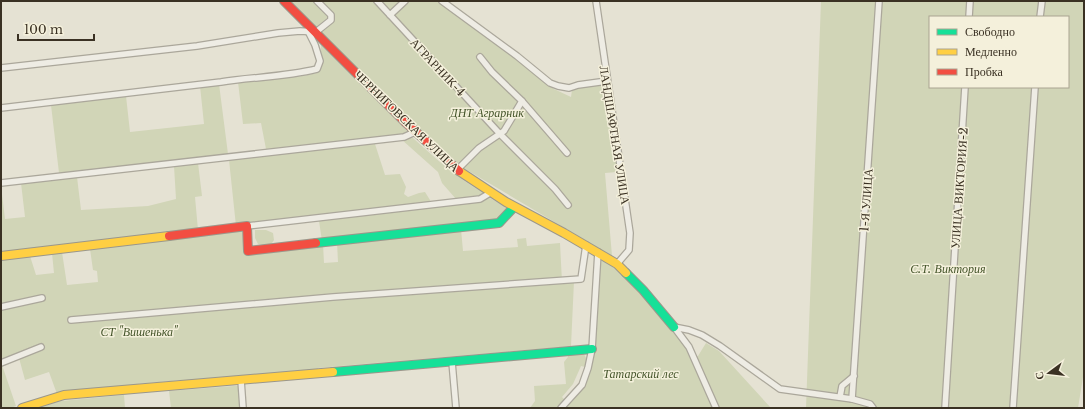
<svg xmlns="http://www.w3.org/2000/svg" width="1085" height="409" font-family="'Libre Baskerville',serif">
  <style>
    .green { fill: #d1d5b7; fill-rule: evenodd }
    .lines { fill: none; stroke-linecap: round; stroke-linejoin: round }
    .street-casing { stroke: #aba79b; stroke-width: 8 }
    .fast-casing { stroke: #9b978b; stroke-width: 10 }
    .slow-casing { stroke: #9b978b; stroke-width: 10 }
    .jam-casing { stroke: #9b978b; stroke-width: 10 }
    .street { stroke: #eeece4; stroke-width: 5.5 }
    .fast { stroke: #16e098; stroke-width: 8 }
    .slow { stroke: #ffcf43; stroke-width: 8 }
    .jam { stroke: #f24e42; stroke-width: 8 }
    .labels { text-anchor: middle; dominant-baseline: central; stroke-width: 3; stroke-linejoin: round; paint-order: stroke }
    .street-label { font-size: 12px; fill: #3a3123; stroke: #f4f0db }
    .park-label { font-size: 12px; font-style: italic; fill: #45552b; stroke: #f4f0db }
  </style>
  <rect width="100%" height="100%" fill="#e5e2d3"/>
  <g class="green">
    <path d="M 287,1 L 440,1 L 498,44 L 554,89 L 571,97 L 572,90 L 584,87 L 604,85 L 608,90 L 617,172 L 605,173 L 612,256 L 455,163 Z"/>
    <path d="M 821,1 L 1084,1 L 1084,371 L 1078,408 L 806,408 ZM 930,17 L 1068,17 L 1068,87 L 930,87 Z"/>
    <path d="M 321,45 L 408,132 L 403,135 L 266,149 L 261,123 L 243,124 L 238,82 L 303,76 L 317,73 C 327,58 320,60 321,45 Z"/>
    <path d="M 219,84 L 228,154 L 59,173 L 51,105 L 126,96 L 130,132 L 204,124 L 200,86 Z"/>
    <path d="M 413,138 C 435,158 458,179 484,193 C 476,199 467,198 456,199 L 442,183 L 438,172 L 401,139 Z"/>
    <path d="M 375,144 L 385,175 L 400,174 L 406,187 L 404,194 L 408,197 L 419,193 L 425,192 L 430,200 L 429,203 L 236,226 L 229,160 L 302,151 Z"/>
    <path d="M 198,163 L 202,196 L 195,197 L 198,230 L 1,254 L 1,186 L 5,219 L 25,217 L 21,183 L 77,177 L 81,210 L 148,206 L 176,199 L 174,166 Z"/>
    <path d="M 490,198 L 509,209 L 497,220 L 322,241 L 319,221 L 481,202 Z"/>
    <path d="M 461,229 L 463,251 L 518,247 L 517,239 L 526,238 L 527,246 L 560,243 L 562,282 L 574,281 L 571,346 L 318,368 L 318,370 L 182,382 L 182,380 L 137,384 L 137,386 L 57,394 L 49,372 L 25,380 L 19,358 L 44,347 L 44,345 L 1,361 L 1,259 L 30,256 L 36,275 L 54,273 L 52,253 L 62,252 L 67,285 L 98,282 L 97,271 L 93,270 L 90,249 L 245,230 L 247,251 L 323,244 L 324,263 L 338,262 L 337,242 Z"/>
    <path d="M 255,230 L 266,230 L 273,233 L 274,240 L 270,246 L 258,244 L 255,238 Z"/>
    <path d="M 604,260 L 609,263 L 641,294 L 686,348 L 692,359 L 698,356 L 706,343 L 719,351 L 771,408 L 565,408 L 590,369 L 593,360 L 600,263 L 601,261 Z"/>
    <path d="M 584,354 L 587,360 L 585,367 L 581,366 L 573,384 L 562,397 L 565,400 L 557,408 L 530,408 L 535,401 L 534,386 L 566,384 L 564,362 L 568,357 L 568,355 Z"/>
    <path d="M 1,365 L 2,365 L 16,406 L 11,408 L 1,408 Z"/>
    <path d="M 234,386 L 238,386 L 240,408 L 171,408 L 169,391 Z"/>
    <path d="M 124,395 L 125,408 L 36,408 L 61,401 Z"/>
  </g>
  <g class="lines">
    <g class="street-casing">
      <g id="street">
        <path d="M 377,1 L 390,15 L 405,1"/>
        <path d="M 442,1 L 517,56 L 550,83 L 558,86 L 569,88 L 578,85 L 607,81"/>
        <path d="M 596,1 L 630,233 L 629,250 L 617,264"/>
        <path d="M 390,15 L 500,134 L 555,189 L 568,205"/>
        <path d="M 969,17 L 970,1"/>
        <path d="M 1040,17 L 1042,1"/>
        <path d="M 480,57 L 492,72 L 522,101 L 567,153"/>
        <path d="M 1,68 L 197,46 L 278,33 L 300,31 L 316,32 L 331,20 L 331,15 L 317,1"/>
        <path d="M 1,108 C 74,100 147,91 221,82 C 252,77 285,77 317,69 L 320,61 L 315,45 L 308,31"/>
        <path d="M 457,170 L 479,148 L 504,131 L 522,101"/>
        <path d="M 1,183 L 404,137 L 415,132"/>
        <path d="M 247,226 L 480,199 L 490,193"/>
        <path d="M 1,307 L 42,298"/>
        <path d="M 71,320 L 333,297 L 581,279 L 586,245"/>
        <path d="M 674,327 L 689,330 L 702,335 L 720,346 L 780,389 L 852,399 L 870,404 L 873,408"/>
        <path d="M 674,327 L 689,347 L 716,408"/>
        <path d="M 452,362 L 456,408"/>
        <path d="M 1,363 L 41,347"/>
        <path d="M 241,380 L 243,408"/>
        <path d="M 840,397 L 842,386 L 854,376"/>
        <path d="M 852,399 L 879,1"/>
        <path d="M 561,408 L 582,385 L 588,368 L 592,349 L 598,252"/>
        <path d="M 945,408 L 965,87"/>
        <path d="M 1013,408 L 1035,87"/>
      </g>
    </g>
    <g class="fast-casing">
      <g id="fast">
        <path d="M 316,243 L 499,223 L 514,207"/>
        <path d="M 626,273 L 643,290 L 674,327"/>
        <path d="M 333,372 L 592,349"/>
      </g>
    </g>
    <g class="slow-casing">
      <g id="slow">
        <path d="M 459,171 L 506,202 L 564,233 L 617,264 L 626,273"/>
        <path d="M 1,256 L 169,236"/>
        <path d="M 22,408 L 64,395 L 333,372"/>
      </g>
    </g>
    <g class="jam-casing">
      <g id="jam">
        <path d="M 284,1 L 405,122 L 459,171"/>
        <path d="M 169,236 L 247,226 L 248,251 L 316,243"/>
      </g>
    </g>
    <use href="#street" class="street"/>
    <use href="#fast" class="fast"/>
    <use href="#slow" class="slow"/>
    <use href="#jam" class="jam"/>
  </g>
  <g class="labels">
    <g class="street-label">
      <text transform="translate(438 67) rotate(47)">АГРАРНИК-4</text>
      <text transform="translate(407 121) rotate(44)">ЧЕРНИГОВСКАЯ УЛИЦА</text>
      <text transform="translate(615 135) rotate(81)">ЛАНДШАФТНАЯ УЛИЦА</text>
      <text transform="translate(959 188) rotate(-86)">УЛИЦА ВИКТОРИЯ-2</text>
      <text transform="translate(866 200) rotate(-86)">1-Я УЛИЦА</text>
    </g>
    <g class="park-label">
      <text x="487" y="112">ДНТ Аграрник</text>
      <text x="948" y="268">С.Т. Виктория</text>
      <text x="139" y="331">СТ "Вишенька"</text>
      <text x="641" y="373">Татарский лес</text>
    </g>
  </g>
  <rect width="1085" height="409" fill="none" stroke="#3a3123" stroke-width="4"/>
  <rect x="929" y="16" width="140" height="72" fill="#f4f0db" stroke="#aaa491"/>
  <rect x="937" y="29" width="20" height="6" fill="#16e098" stroke="#aaa491"/>
  <text x="965" y="36" font-size="12" fill="#3a3123">Свободно</text>
  <rect x="937" y="49" width="20" height="6" fill="#ffcf43" stroke="#aaa491"/>
  <text x="965" y="56" font-size="12" fill="#3a3123">Медленно</text>
  <rect x="937" y="69" width="20" height="6" fill="#f24e42" stroke="#aaa491"/>
  <text x="965" y="76" font-size="12" fill="#3a3123">Пробка</text>
  <g transform="translate(1049 373) rotate(255)" stroke="#f4f0db" stroke-width="3" paint-order="stroke">
  <path d="M0-3L7 15L0 10L-7 15Z" fill="#3a3123"/>
  <text y="-6" font-size="11" font-weight="bold" text-anchor="middle" fill="#3a3123">С</text>
  </g>
  <path d="M18 34v6h76v-6" fill="none" stroke="#3a3123" stroke-width="2"/>
  <text x="24" y="34" font-size="12" fill="#3a3123" stroke="#f4f0db" stroke-width="3" paint-order="stroke">100 m</text>
</svg>
